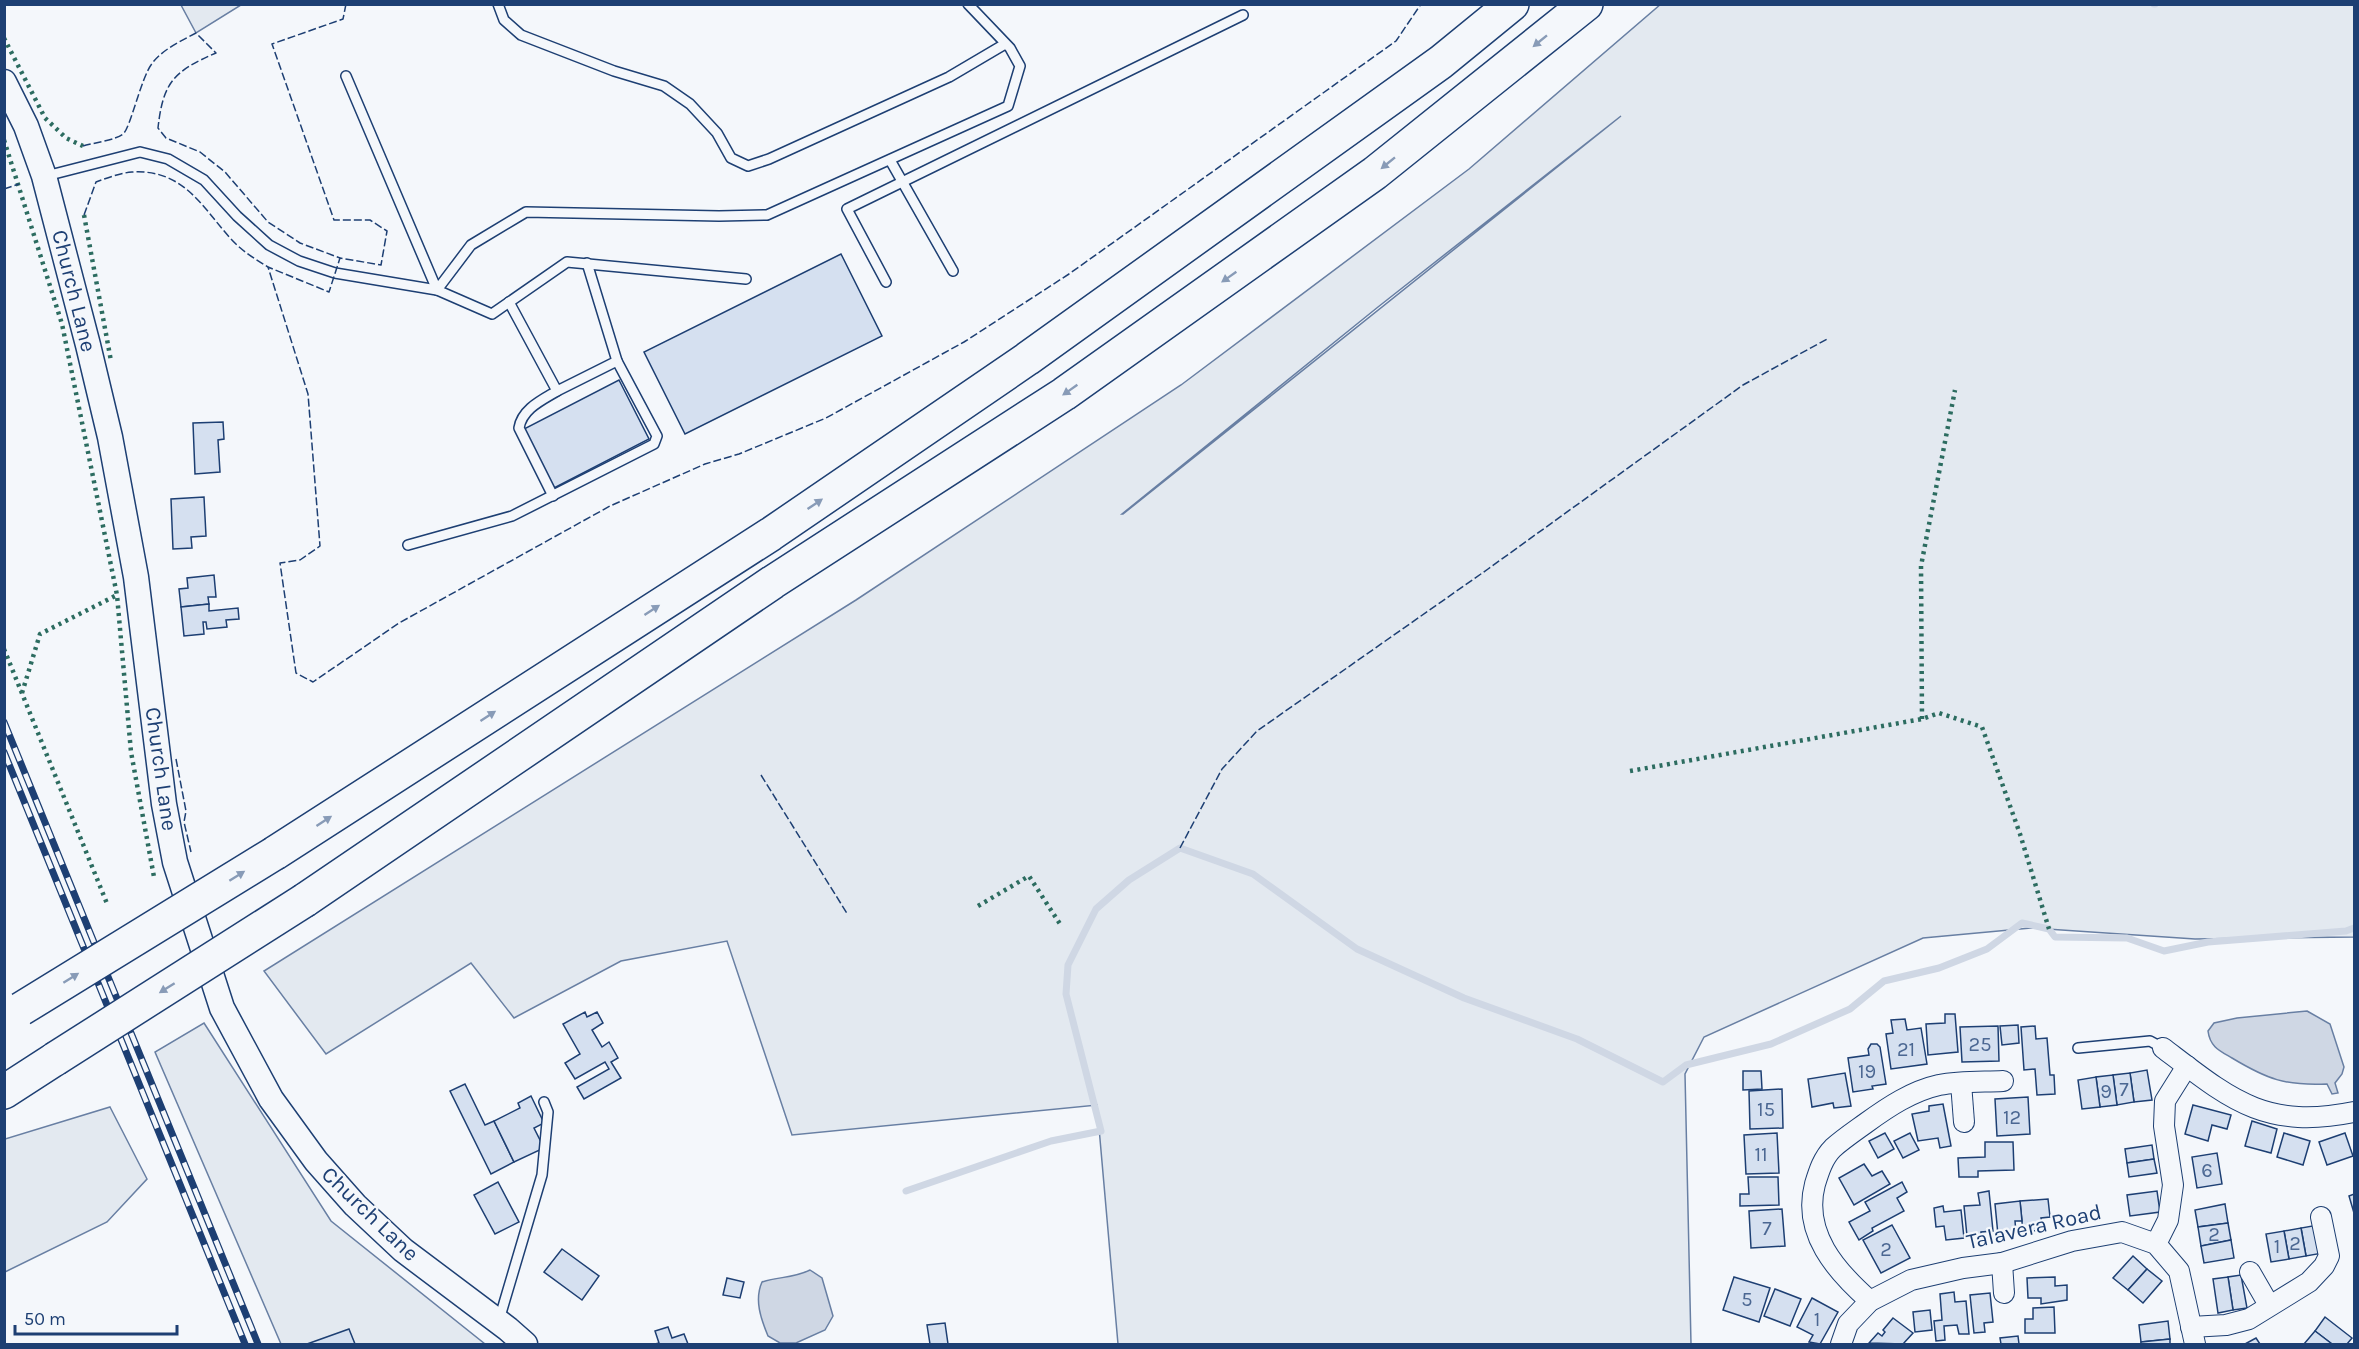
<svg xmlns="http://www.w3.org/2000/svg" width="2359" height="1349" font-family="Karla,sans-serif">
  <style>
    .green { fill: #e3e9f0; stroke: #687fa3; stroke-width: 1.5; fill-rule: evenodd }
    .water { fill: #cfd7e4; stroke: #687fa3; stroke-width: 1.5 }
    .lines { fill: none; stroke-linecap: round; stroke-linejoin: round }
    .stream { stroke: #cfd7e4; stroke-width: 7 }
    .building { fill: #d5e0f0; stroke: #1d3f73; stroke-width: 1.5 }
    .service-casing { stroke: #1d3f73; stroke-width: 12 }
    .minor-casing { stroke: #1d3f73; stroke-width: 22 }
    .tertiary-casing { stroke: #1d3f73; stroke-width: 27 }
    .motorway-casing { stroke: #1d3f73; stroke-width: 36 }
    .service { stroke: #f4f7fb; stroke-width: 9 }
    .minor { stroke: #f4f7fb; stroke-width: 20 }
    .tertiary { stroke: #f4f7fb; stroke-width: 24 }
    .motorway { stroke: #f4f7fb; stroke-width: 33 }
    .rail-casing { stroke: #1d3f73; stroke-width: 7 }
    .rail { stroke: #f4f7fb; stroke-width: 4.5; stroke-dasharray: 14; stroke-linecap: butt }
    .motorway-bridge-casing { stroke: #1d3f73; stroke-width: 36; stroke-linecap: butt }
    .motorway-bridge { stroke: #f4f7fb; stroke-width: 33 }
    .hedge { stroke: #2c6c60; stroke-width: 4.5; stroke-dasharray: 3 4.5; stroke-linecap: butt }
    .fence { stroke: #1d3f73; stroke-width: 1.5; stroke-dasharray: 8 3; stroke-linecap: butt }
    .oneway { fill: #889bb7 }
    .labels { text-anchor: middle; dominant-baseline: central; stroke-width: 4.5; stroke-linejoin: round; paint-order: stroke }
    .number-label { font-size: 20px; fill: #4b6792 }
    .street-label { font-size: 22px; fill: #1d3f73; stroke: #f4f7fb }
  </style>
  <rect width="100%" height="100%" fill="#f4f7fb"/>
  <g class="green">
    <path d="M 1661,4 L 2354,5 L 2354,937 L 2195,939 L 2031,928 L 1923,938 L 1704,1037 L 1685,1074 L 1691,1344 L 1118,1344 L 1097,1105 L 792,1135 L 727,941 L 621,961 L 514,1018 L 471,963 L 326,1054 L 264,971 L 856,600 L 1181,385 L 1469,169 ZM 1621,116 L 1123,514 L 1122,514 L 1378,307 Z"/>
    <path d="M 181,5 L 241,5 L 196,33 Z"/>
    <path d="M 204,1023 L 331,1221 L 485,1344 L 281,1344 L 155,1052 Z"/>
    <path d="M 110,1107 L 147,1179 L 107,1222 L 5,1272 L 5,1139 Z"/>
  </g>
  <g class="water">
    <path d="M 2307,1011 L 2330,1024 L 2344,1067 L 2342,1074 L 2335,1083 L 2338,1093 L 2332,1094 L 2327,1084 C 2285,1086 2267,1079 2232,1058 C 2220,1051 2210,1047 2208,1031 L 2214,1023 L 2237,1018 Z"/>
    <path d="M 810,1270 L 822,1278 L 833,1316 L 825,1330 L 796,1343 L 780,1343 L 768,1336 C 761,1319 754,1300 762,1282 C 780,1276 791,1279 810,1270 Z"/>
  </g>
  <g class="lines">
    <g class="stream">
      <path d="M 2154,4 L 2155,4"/>
      <path d="M 906,1191 L 1051,1141 L 1101,1131 L 1066,994 L 1068,965 L 1096,909 L 1129,880 L 1180,848 L 1253,874 L 1357,949 L 1464,998 L 1577,1039 L 1663,1082 L 1686,1065 L 1771,1044 L 1850,1009 L 1884,981 L 1939,968 L 1987,949 L 2022,923 L 2049,929 L 2055,937 L 2127,938 L 2164,951 L 2208,942 L 2346,931 L 2354,928"/>
    </g>
  </g>
  <g class="building">
    <path d="M 841,254 L 882,336 L 685,434 L 644,352 Z"/>
    <path d="M 619,380 L 649,439 L 554,488 L 524,429 Z"/>
    <path d="M 223,422 L 224,439 L 218,440 L 220,472 L 195,474 L 193,423 Z"/>
    <path d="M 204,497 L 206,536 L 191,537 L 192,548 L 173,549 L 171,499 Z"/>
    <path d="M 214,575 L 216,597 L 208,597 L 209,604 L 181,607 L 179,589 L 188,588 L 187,578 Z"/>
    <path d="M 209,604 L 209,611 L 238,608 L 239,619 L 226,620 L 227,627 L 207,629 L 206,622 L 203,622 L 204,634 L 184,636 L 181,607 Z"/>
    <path d="M 585,1012 L 587,1017 L 597,1012 L 603,1023 L 592,1030 L 602,1047 L 609,1042 L 618,1058 L 611,1062 L 621,1078 L 584,1099 L 577,1087 L 609,1069 L 605,1062 L 575,1079 L 565,1063 L 580,1054 L 563,1024 Z"/>
    <path d="M 1945,1014 L 1955,1014 L 1958,1052 L 1928,1055 L 1926,1024 L 1945,1023 Z"/>
    <path d="M 1905,1019 L 1907,1030 L 1921,1028 L 1927,1064 L 1891,1069 L 1886,1034 L 1893,1033 L 1891,1020 Z"/>
    <path d="M 2018,1025 L 2019,1043 L 2002,1045 L 2000,1026 Z"/>
    <path d="M 1998,1026 L 1999,1061 L 1962,1062 L 1960,1027 Z"/>
    <path d="M 2035,1026 L 2036,1039 L 2047,1038 L 2050,1075 L 2054,1075 L 2055,1094 L 2037,1095 L 2035,1069 L 2024,1070 L 2021,1027 Z"/>
    <path d="M 1871,1044 L 1877,1044 L 1880,1047 L 1886,1084 L 1872,1086 L 1873,1089 L 1853,1092 L 1848,1058 L 1869,1055 L 1868,1049 Z"/>
    <path d="M 2147,1070 L 2152,1100 L 2134,1102 L 2130,1073 Z"/>
    <path d="M 1743,1071 L 1761,1071 L 1762,1089 L 1743,1090 Z"/>
    <path d="M 1845,1073 L 1851,1106 L 1834,1108 L 1833,1103 L 1812,1107 L 1808,1079 Z"/>
    <path d="M 2130,1073 L 2134,1102 L 2117,1105 L 2113,1075 Z"/>
    <path d="M 2113,1075 L 2117,1105 L 2100,1107 L 2096,1077 Z"/>
    <path d="M 2096,1077 L 2100,1107 L 2082,1109 L 2078,1080 Z"/>
    <path d="M 465,1084 L 485,1125 L 494,1121 L 514,1162 L 491,1174 L 450,1091 Z"/>
    <path d="M 1782,1089 L 1783,1128 L 1750,1129 L 1749,1091 Z"/>
    <path d="M 531,1096 L 544,1123 L 534,1128 L 544,1148 L 514,1162 L 494,1121 L 520,1108 L 518,1103 Z"/>
    <path d="M 2028,1097 L 2030,1134 L 1997,1136 L 1995,1099 Z"/>
    <path d="M 1943,1104 L 1951,1146 L 1940,1148 L 1938,1138 L 1918,1141 L 1912,1114 L 1929,1111 L 1929,1106 Z"/>
    <path d="M 2193,1105 L 2231,1115 L 2227,1129 L 2212,1125 L 2208,1141 L 2185,1134 Z"/>
    <path d="M 2252,1121 L 2277,1129 L 2271,1153 L 2245,1146 Z"/>
    <path d="M 1777,1133 L 1779,1173 L 1746,1174 L 1744,1135 Z"/>
    <path d="M 1885,1133 L 1894,1149 L 1878,1158 L 1869,1141 Z"/>
    <path d="M 1910,1133 L 1919,1150 L 1903,1158 L 1894,1141 Z"/>
    <path d="M 2284,1133 L 2310,1141 L 2303,1165 L 2277,1157 Z"/>
    <path d="M 2345,1133 L 2353,1156 L 2327,1165 L 2319,1142 Z"/>
    <path d="M 1985,1142 L 2013,1142 L 2014,1170 L 1978,1171 L 1978,1177 L 1959,1177 L 1958,1158 L 1985,1157 Z"/>
    <path d="M 2152,1145 L 2154,1159 L 2127,1163 L 2125,1149 Z"/>
    <path d="M 2217,1153 L 2222,1184 L 2197,1188 L 2192,1157 Z"/>
    <path d="M 2154,1159 L 2157,1173 L 2129,1177 L 2127,1163 Z"/>
    <path d="M 1864,1164 L 1872,1176 L 1882,1171 L 1890,1184 L 1854,1205 L 1839,1178 Z"/>
    <path d="M 1748,1177 L 1778,1177 L 1779,1205 L 1740,1206 L 1740,1194 L 1749,1194 Z"/>
    <path d="M 498,1182 L 519,1222 L 495,1234 L 474,1195 Z"/>
    <path d="M 1902,1182 L 1907,1192 L 1897,1198 L 1904,1211 L 1872,1228 L 1873,1231 L 1859,1240 L 1849,1222 L 1870,1211 L 1865,1202 Z"/>
    <path d="M 1989,1191 L 1993,1231 L 1981,1232 L 1981,1235 L 1967,1236 L 1964,1206 L 1980,1205 L 1978,1193 Z"/>
    <path d="M 2157,1191 L 2160,1212 L 2130,1216 L 2127,1195 Z"/>
    <path d="M 2354,1194 L 2354,1213 L 2349,1196 Z"/>
    <path d="M 2048,1199 L 2050,1217 L 2041,1218 L 2043,1230 L 2023,1232 L 2020,1201 Z"/>
    <path d="M 2020,1201 L 2022,1221 L 2015,1221 L 2016,1233 L 1998,1235 L 1995,1204 Z"/>
    <path d="M 2225,1204 L 2228,1223 L 2198,1227 L 2195,1210 Z"/>
    <path d="M 1943,1206 L 1944,1212 L 1961,1210 L 1964,1238 L 1946,1240 L 1944,1226 L 1936,1227 L 1934,1208 Z"/>
    <path d="M 1782,1209 L 1785,1246 L 1751,1248 L 1749,1211 Z"/>
    <path d="M 2228,1223 L 2231,1240 L 2201,1246 L 2198,1227 Z"/>
    <path d="M 1892,1225 L 1910,1258 L 1881,1273 L 1863,1240 Z"/>
    <path d="M 2318,1225 L 2323,1253 L 2306,1256 L 2301,1228 Z"/>
    <path d="M 2301,1228 L 2306,1256 L 2289,1259 L 2284,1231 Z"/>
    <path d="M 2284,1231 L 2289,1259 L 2271,1262 L 2266,1234 Z"/>
    <path d="M 2231,1240 L 2234,1258 L 2204,1263 L 2201,1246 Z"/>
    <path d="M 562,1249 L 599,1276 L 582,1300 L 544,1272 Z"/>
    <path d="M 2133,1256 L 2147,1269 L 2128,1290 L 2113,1278 Z"/>
    <path d="M 2147,1269 L 2162,1281 L 2143,1303 L 2128,1290 Z"/>
    <path d="M 2241,1275 L 2247,1308 L 2233,1310 L 2228,1277 Z"/>
    <path d="M 1734,1277 L 1770,1288 L 1759,1322 L 1723,1310 Z"/>
    <path d="M 2055,1277 L 2055,1286 L 2067,1285 L 2067,1300 L 2041,1304 L 2041,1298 L 2028,1298 L 2027,1278 Z"/>
    <path d="M 2228,1277 L 2233,1310 L 2218,1313 L 2213,1279 Z"/>
    <path d="M 727,1278 L 744,1282 L 740,1298 L 723,1295 Z"/>
    <path d="M 1775,1289 L 1801,1299 L 1790,1326 L 1764,1316 Z"/>
    <path d="M 1954,1292 L 1955,1302 L 1966,1301 L 1969,1334 L 1959,1334 L 1957,1325 L 1944,1326 L 1945,1340 L 1936,1341 L 1934,1321 L 1942,1320 L 1940,1294 Z"/>
    <path d="M 1990,1293 L 1993,1322 L 1984,1323 L 1985,1332 L 1974,1333 L 1970,1295 Z"/>
    <path d="M 1812,1298 L 1838,1312 L 1820,1344 L 1809,1342 L 1813,1335 L 1797,1327 Z"/>
    <path d="M 2054,1307 L 2055,1333 L 2025,1333 L 2025,1319 L 2033,1319 L 2033,1308 Z"/>
    <path d="M 1930,1310 L 1932,1330 L 1915,1332 L 1913,1312 Z"/>
    <path d="M 2325,1317 L 2352,1338 L 2347,1344 L 2332,1344 L 2315,1331 Z"/>
    <path d="M 1893,1318 L 1913,1333 L 1903,1344 L 1869,1343 L 1878,1333 L 1882,1336 L 1885,1332 L 1883,1330 Z"/>
    <path d="M 2168,1321 L 2170,1339 L 2141,1342 L 2139,1325 Z"/>
    <path d="M 945,1323 L 948,1344 L 930,1344 L 927,1325 Z"/>
    <path d="M 668,1327 L 672,1338 L 684,1334 L 688,1344 L 655,1344 L 659,1343 L 655,1331 Z"/>
    <path d="M 349,1329 L 355,1344 L 307,1344 Z"/>
    <path d="M 2315,1331 L 2332,1344 L 2304,1344 Z"/>
    <path d="M 2018,1336 L 2019,1344 L 2001,1344 L 2000,1338 Z"/>
    <path d="M 2256,1338 L 2260,1344 L 2245,1344 Z"/>
    <path d="M 2170,1339 L 2170,1344 L 2141,1344 L 2141,1342 Z"/>
  </g>
  <g class="lines">
    <g class="service-casing">
      <g id="service">
        <path d="M 498,4 L 504,20 L 521,35 L 614,71 L 664,86 L 690,104 L 717,133 L 731,158 L 748,166 L 769,159 L 949,77 L 1005,44"/>
        <path d="M 346,76 L 437,290 L 492,314 L 567,262 L 746,279"/>
        <path d="M 890,160 L 953,271"/>
        <path d="M 46,176 L 140,152 L 168,159 L 204,180 L 237,216 L 269,245 L 299,261 L 335,273 L 437,290 L 471,245 L 526,212 L 719,216 L 767,215 L 1008,106 L 1020,66 L 1010,48 L 968,4"/>
        <path d="M 886,282 L 847,209 L 1243,15"/>
        <path d="M 509,302 L 557,391 L 617,361 L 587,263"/>
        <path d="M 553,496 L 519,428 C 522,409 542,400 557,391"/>
        <path d="M 408,545 L 512,516 L 654,444 L 657,436 L 617,361"/>
        <path d="M 2078,1048 L 2150,1041 L 2163,1048"/>
        <path d="M 499,1320 L 542,1175 L 548,1112 L 544,1102"/>
      </g>
    </g>
    <g class="minor-casing">
      <g id="minor">
        <path d="M 2163,1048 C 2230,1099 2264,1130 2354,1112"/>
        <path d="M 1961,1083 L 1964,1122"/>
        <path d="M 2156,1244 L 2168,1220 L 2173,1185 L 2164,1126 L 2165,1101 L 2187,1066"/>
        <path d="M 2002,1263 L 2004,1293"/>
        <path d="M 2250,1272 L 2269,1305"/>
        <path d="M 1870,1301 C 1836,1271 1802,1233 1815,1184 C 1819,1171 1823,1158 1833,1148 C 1843,1139 1855,1131 1866,1123 C 1888,1107 1912,1091 1939,1085 C 1960,1081 1982,1082 2003,1081"/>
        <path d="M 2191,1327 L 2226,1325 L 2249,1319 L 2309,1282 L 2324,1266 L 2329,1256 L 2321,1217"/>
        <path d="M 1841,1344 L 1848,1324 L 1870,1301 L 1911,1280 L 1963,1268 L 2002,1263 L 2072,1241 L 2122,1232 L 2156,1244 L 2179,1271 L 2195,1344"/>
      </g>
    </g>
    <g class="tertiary-casing">
      <path id="tertiary" d="M 4,82 L 26,126 L 44,176 L 88,345 L 110,437 L 136,577 L 164,804 L 175,862 L 222,1008 L 271,1099 L 316,1161 L 355,1205 L 403,1250 L 508,1329 L 525,1344"/>
    </g>
    <g class="motorway-casing">
      <g id="motorway">
        <path d="M 275,853 L 771,534 L 1027,359 L 1441,62 L 1512,4"/>
        <path d="M 305,900 L 773,582 L 1064,394 L 1375,173 L 1586,4"/>
        <path d="M 4,1092 L 55,1059"/>
      </g>
    </g>
    <use href="#service" class="service"/>
    <use href="#minor" class="minor"/>
    <use href="#tertiary" class="tertiary"/>
    <use href="#motorway" class="motorway"/>
    <g class="rail-casing">
      <g id="rail">
        <path d="M 4,722 L 258,1344"/>
        <path d="M 4,752 L 245,1344"/>
      </g>
    </g>
    <use href="#rail" class="rail"/>
    <g class="motorway-bridge-casing">
      <g id="motorway-bridge">
        <path d="M 21,1009 L 275,853"/>
        <path d="M 55,1059 L 305,900"/>
      </g>
    </g>
    <use href="#motorway-bridge" class="motorway-bridge"/>
    <g class="hedge">
      <path d="M 4,38 L 45,118 L 66,138 L 83,146"/>
      <path d="M 4,140 L 62,324 L 117,595 L 131,752 L 154,877"/>
      <path d="M 84,215 L 111,361"/>
      <path d="M 4,649 L 108,906"/>
      <path d="M 22,693 L 40,634 L 117,595"/>
      <path d="M 1922,719 L 1921,566 L 1955,390"/>
      <path d="M 1630,771 L 1922,719 L 1939,713 L 1982,727 L 2020,834 L 2049,929"/>
      <path d="M 978,906 L 1029,876 L 1060,924"/>
    </g>
    <g class="fence">
      <path d="M 346,4 L 343,19 L 272,44 L 334,220 L 370,220 L 387,231 L 381,265 L 340,258 L 329,292 L 268,267 L 308,394 L 320,546 L 300,560 L 280,563 L 296,673 L 313,682 L 399,623 L 610,506 L 705,464 L 739,454 L 826,418 L 964,342 L 1069,274 L 1396,41 L 1421,4"/>
      <path d="M 83,146 C 93,143 116,140 123,134 C 130,129 141,79 151,65 C 161,50 181,41 196,33 L 216,53 C 174,71 163,82 158,128 L 166,138 L 200,152 L 225,172 L 268,222 L 300,243 L 340,258"/>
      <path d="M 4,189 L 19,184"/>
      <path d="M 84,215 L 96,182 C 107,178 120,173 132,172 C 184,169 202,207 231,239 C 242,251 255,259 268,267"/>
      <path d="M 176,759 L 186,811 L 184,822 L 191,852"/>
      <path d="M 761,775 L 848,915"/>
      <path d="M 1180,848 L 1222,769 L 1257,731 L 1488,569 L 1743,385 L 1829,338"/>
    </g>
  </g>
  <defs><path id="oneway-solid" d="M-6-.8H1V-3.2L6.5 0L1 3.2V.8H-6Z" transform="scale(1.5)"/></defs>
  <g class="oneway">
    <use href="#oneway-solid" transform="translate(1540 41) rotate(141)"/>
    <use href="#oneway-solid" transform="translate(1388 163) rotate(141)"/>
    <use href="#oneway-solid" transform="translate(1229 277) rotate(145)"/>
    <use href="#oneway-solid" transform="translate(1070 390) rotate(145)"/>
    <use href="#oneway-solid" transform="translate(815 504) rotate(-34)"/>
    <use href="#oneway-solid" transform="translate(652 610) rotate(-33)"/>
    <use href="#oneway-solid" transform="translate(488 716) rotate(-33)"/>
    <use href="#oneway-solid" transform="translate(324 821) rotate(-33)"/>
    <use href="#oneway-solid" transform="translate(237 876) rotate(-32)"/>
    <use href="#oneway-solid" transform="translate(71 978) rotate(-32)"/>
    <use href="#oneway-solid" transform="translate(167 988) rotate(148)"/>
  </g>
  <g class="labels">
    <g class="number-label">
      <text x="1980" y="1044">25</text>
      <text x="1906" y="1049">21</text>
      <text x="1867" y="1071">19</text>
      <text x="2124" y="1089">7</text>
      <text x="2106" y="1091">9</text>
      <text x="1766" y="1109">15</text>
      <text x="2012" y="1117">12</text>
      <text x="1761" y="1154">11</text>
      <text x="2207" y="1170">6</text>
      <text x="1767" y="1228">7</text>
      <text x="2214" y="1234">2</text>
      <text x="2295" y="1243">2</text>
      <text x="2277" y="1246">1</text>
      <text x="1886" y="1249">2</text>
      <text x="1747" y="1299">5</text>
      <text x="1817" y="1319">1</text>
    </g>
    <g class="street-label">
      <text transform="translate(74 291) rotate(76)">Church Lane</text>
      <text transform="translate(161 769) rotate(82)">Church Lane</text>
      <text transform="translate(370 1214) rotate(44)">Church Lane</text>
      <text transform="translate(2034 1227) rotate(-13)">Talavera Road</text>
    </g>
  </g>
  <rect width="2359" height="1349" fill="none" stroke="#1d3f73" stroke-width="12"/>
  <path d="M15 1325v9h162v-9" fill="none" stroke="#1d3f73" stroke-width="3"/>
  <text x="24" y="1325" font-size="18" fill="#1d3f73" stroke="#f4f7fb" stroke-width="4.5" paint-order="stroke">50 m</text>
</svg>
